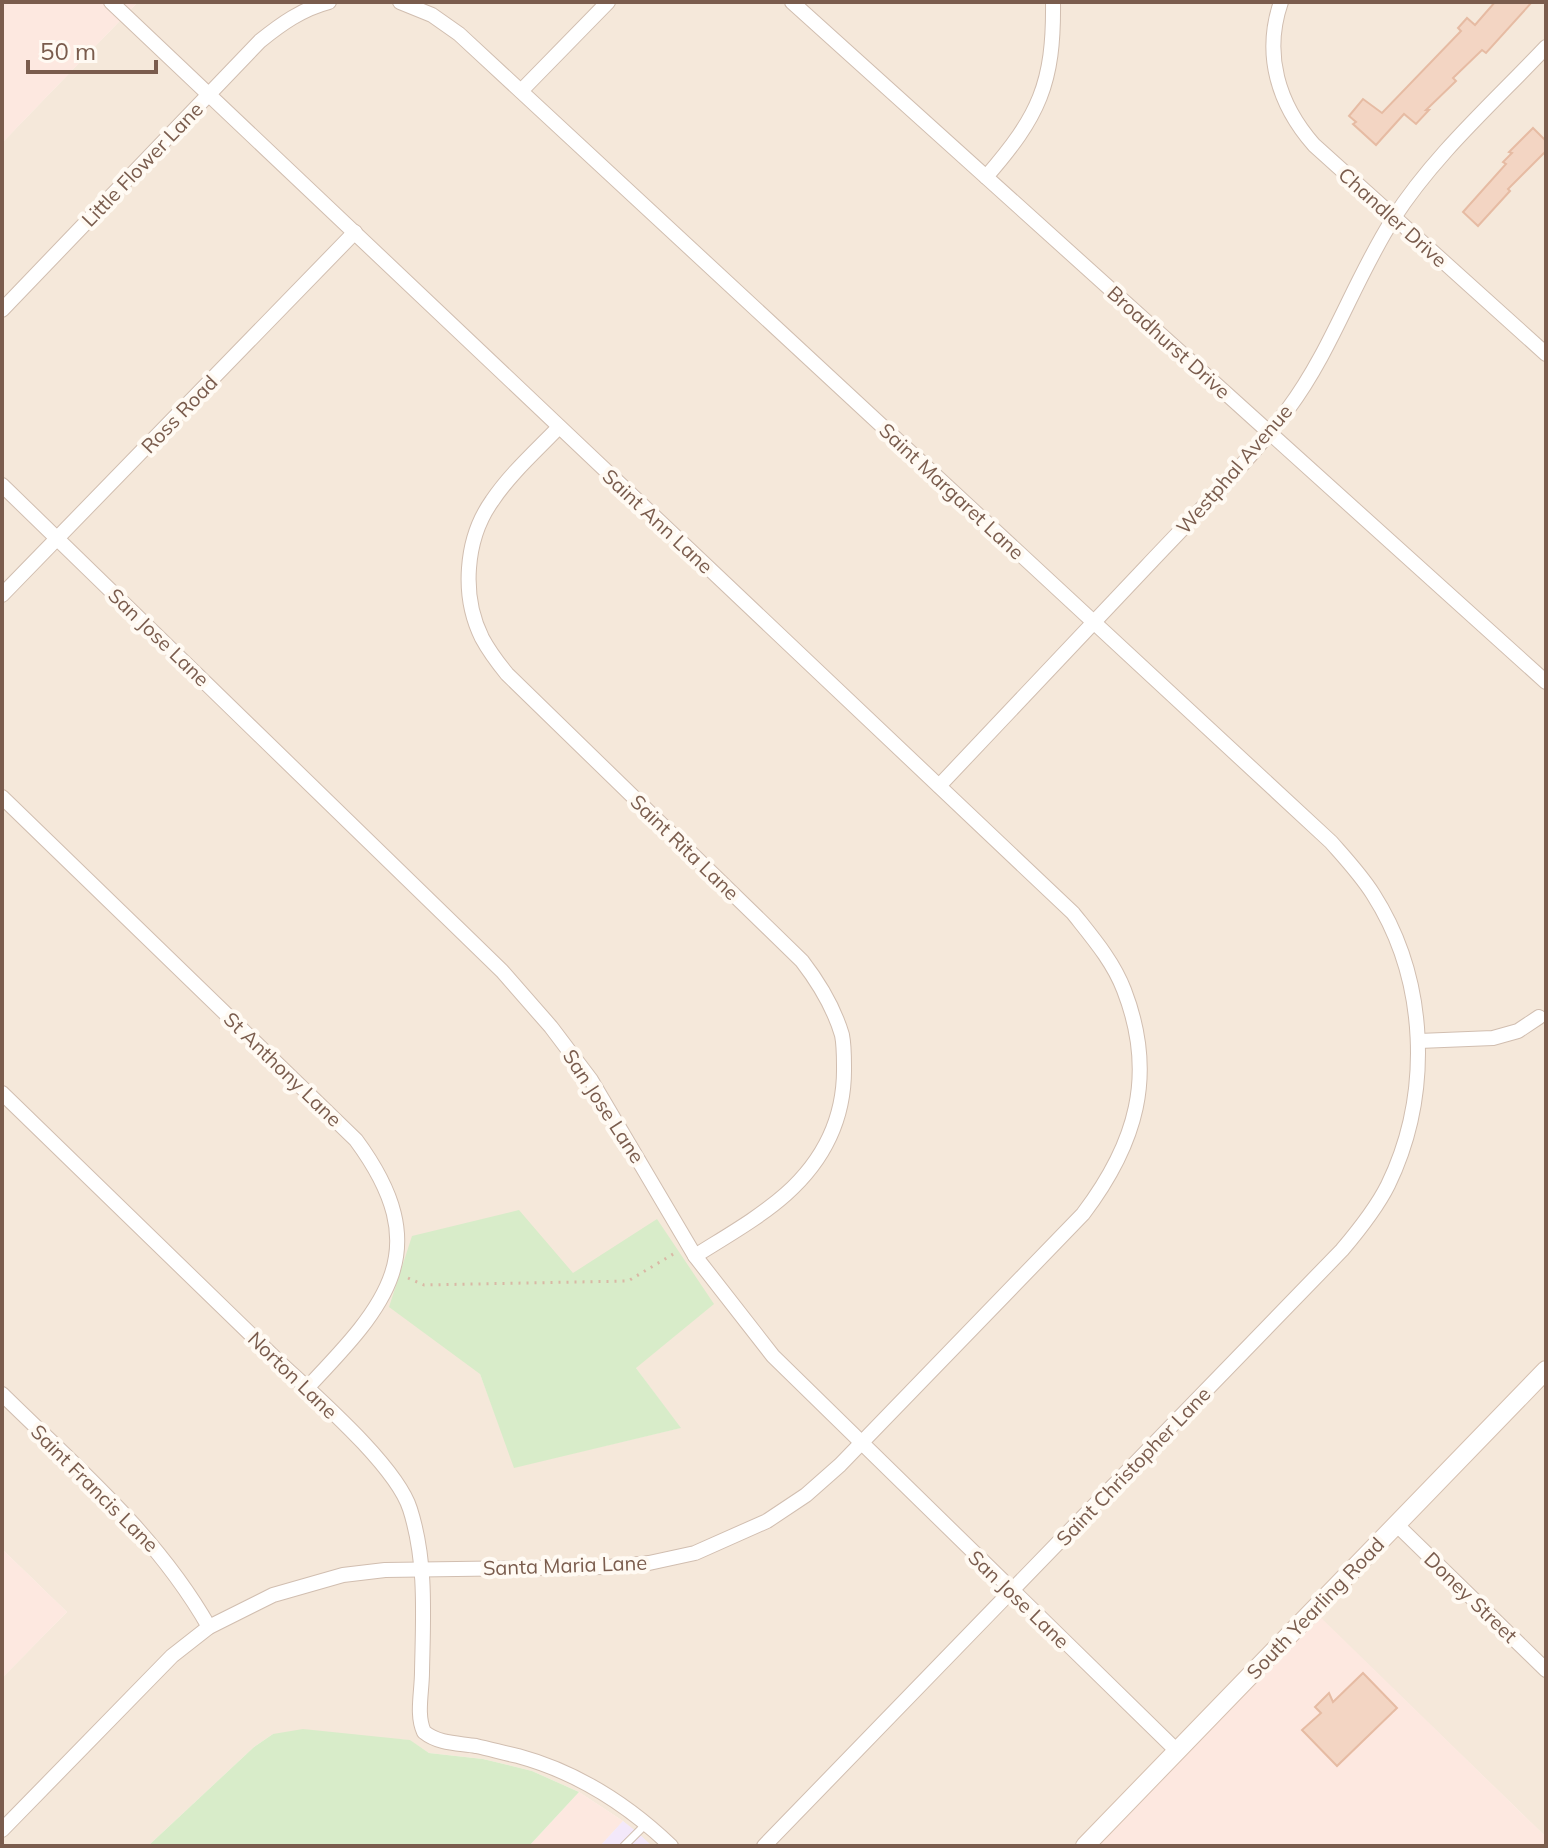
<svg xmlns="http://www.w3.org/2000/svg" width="1548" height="1848" font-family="Mulish,sans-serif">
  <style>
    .residential { fill: #f5e8da; fill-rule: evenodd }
    .commercial { fill: #fde8e0 }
    .education { fill: #f3e8fa }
    .green { fill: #d8ecc9 }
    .building { fill: #f3d5c3; stroke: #e6bba3; stroke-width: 2 }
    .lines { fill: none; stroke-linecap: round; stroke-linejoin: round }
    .lane-casing { stroke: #d1beb0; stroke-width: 9 }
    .street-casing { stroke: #d1beb0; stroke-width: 16 }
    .secondary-casing { stroke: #d6c0b0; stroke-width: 20 }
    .path { stroke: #d9b8a5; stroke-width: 3; stroke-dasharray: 2 6; stroke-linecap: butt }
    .lane { stroke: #fff; stroke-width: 7 }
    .street { stroke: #fff; stroke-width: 14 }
    .secondary { stroke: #fff; stroke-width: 18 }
    .labels { text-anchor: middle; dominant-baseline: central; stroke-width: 8; stroke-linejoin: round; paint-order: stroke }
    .street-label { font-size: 20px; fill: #7a5c4d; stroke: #fffaf3 }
  </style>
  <rect width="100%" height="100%" fill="#fdf6ec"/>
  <path class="residential" d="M 138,2 L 1546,2 L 1546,1837 L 1313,1611 L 1085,1846 L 652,1846 L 623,1821 L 579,1792 L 532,1771 L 483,1759 L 429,1753 L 409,1740 L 273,1734 L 254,1747 L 148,1846 L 2,1846 L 2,1678 L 67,1612 L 2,1549 L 2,143 ZM 636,1368 L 680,1428 L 515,1467 L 480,1374 Z"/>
  <g class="commercial">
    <path d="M 2,2 L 138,2 L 2,143 Z"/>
    <path d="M 2,1549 L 67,1612 L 2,1678 Z"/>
    <path d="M 1313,1610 L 1546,1837 L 1546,1846 L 1085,1846 Z"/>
    <path d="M 579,1792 L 623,1821 L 600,1846 L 529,1846 Z"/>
  </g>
  <path class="education" d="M 623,1821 L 637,1832 L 652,1846 L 600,1846 Z"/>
  <g class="green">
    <path d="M 519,1210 L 573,1273 L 657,1219 L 714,1304 L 636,1368 L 681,1428 L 514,1468 L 480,1374 L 389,1307 L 412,1236 Z"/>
    <path d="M 303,1729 L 410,1740 L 429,1753 L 483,1759 L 532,1771 L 579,1792 L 529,1846 L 148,1846 L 254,1747 L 273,1734 Z"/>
  </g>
  <g class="building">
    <path d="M 1495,2 L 1532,2 L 1486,53 L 1482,50 L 1453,78 L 1456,81 L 1426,110 L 1429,110 L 1416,124 L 1404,114 L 1376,145 L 1353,124 L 1356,122 L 1349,116 L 1363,99 L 1382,113 L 1461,31 L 1458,28 L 1467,18 L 1475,25 Z"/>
    <path d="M 1533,128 L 1546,141 L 1546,151 L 1508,189 L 1510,191 L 1478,226 L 1463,212 L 1506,164 L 1503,162 L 1512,153 L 1509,152 Z"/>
    <path d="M 1363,1673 L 1397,1708 L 1337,1766 L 1302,1730 L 1321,1713 L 1315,1707 L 1329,1693 L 1333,1702 Z"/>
  </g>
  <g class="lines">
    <g class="lane-casing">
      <path id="lane" d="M 624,1846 L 647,1823"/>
    </g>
    <g class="street-casing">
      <g id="street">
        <path d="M 400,2 L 432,15 L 459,34 L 1331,842 C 1346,859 1361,875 1373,894 C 1428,980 1432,1094 1388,1185 C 1376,1209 1359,1230 1342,1250 L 764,1846"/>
        <path d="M 792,2 L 1546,682"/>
        <path d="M 1281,2 C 1263,54 1278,104 1314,145 L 1546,354"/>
        <path d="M 521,91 L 608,2"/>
        <path d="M 986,177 C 1039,116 1054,84 1053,2"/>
        <path d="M 2,310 L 260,41 C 281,24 302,9 329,2"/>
        <path d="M 559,427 C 536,451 510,474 492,501 C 465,539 461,596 482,638 C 489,651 498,663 507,674 L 802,961 C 819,983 834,1008 842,1035 C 844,1045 844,1056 844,1066 C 845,1117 824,1160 786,1194 C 759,1218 725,1237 695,1256"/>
        <path d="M 2,485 L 502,971 L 551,1027 L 591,1080 L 695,1256 L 773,1356 L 1177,1751"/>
        <path d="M 2,595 L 355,232"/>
        <path d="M 939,786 C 1008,713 1077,640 1147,566 C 1195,515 1246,465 1288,409 C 1332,350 1354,280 1393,219 C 1434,155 1494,102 1546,47"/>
        <path d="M 2,797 L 356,1140 C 437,1250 387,1304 307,1388"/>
        <path d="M 1419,1041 L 1493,1038 L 1518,1031 L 1539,1017"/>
        <path d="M 2,1093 C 94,1182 186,1271 277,1360 C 313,1394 396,1465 410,1509 C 427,1562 423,1618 422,1672 C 422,1692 416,1715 424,1732 C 439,1744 458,1743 476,1746 C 490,1749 504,1753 518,1756 C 577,1772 627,1804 671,1846"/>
        <path d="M 2,1394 C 77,1468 156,1534 209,1627"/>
        <path d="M 1396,1524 L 1546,1670"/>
        <path d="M 2,1830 L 172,1656 L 209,1627 L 273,1595 L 343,1575 L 385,1570 L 608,1567 L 649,1563 L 695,1553 L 767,1521 L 806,1495 L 840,1465 L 1083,1214 C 1136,1144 1157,1075 1124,990 C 1113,961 1092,937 1073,913 L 111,2"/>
      </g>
    </g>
    <g class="secondary-casing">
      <path id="secondary" d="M 1085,1846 L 1546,1370"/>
    </g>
    <path class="path" d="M 408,1278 L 424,1285 L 628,1281 L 675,1253"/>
    <use href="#lane" class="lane"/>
    <use href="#street" class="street"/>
    <use href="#secondary" class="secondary"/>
  </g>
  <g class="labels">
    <g class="street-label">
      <text transform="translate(142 164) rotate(-46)">Little Flower Lane</text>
      <text transform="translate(1393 217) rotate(42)">Chandler Drive</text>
      <text transform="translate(1169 342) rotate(42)">Broadhurst Drive</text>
      <text transform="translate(179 414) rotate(-46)">Ross Road</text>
      <text transform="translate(1234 469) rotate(-49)">Westphal Avenue</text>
      <text transform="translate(952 491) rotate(43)">Saint Margaret Lane</text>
      <text transform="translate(658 521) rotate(43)">Saint Ann Lane</text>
      <text transform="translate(159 637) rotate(44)">San Jose Lane</text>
      <text transform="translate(685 847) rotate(44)">Saint Rita Lane</text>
      <text transform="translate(283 1069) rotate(44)">St Anthony Lane</text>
      <text transform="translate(604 1106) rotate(57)">San Jose Lane</text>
      <text transform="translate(293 1375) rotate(44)">Norton Lane</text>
      <text transform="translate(1133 1466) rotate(-46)">Saint Christopher Lane</text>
      <text transform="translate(95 1488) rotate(45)">Saint Francis Lane</text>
      <text transform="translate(565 1565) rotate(-2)">Santa Maria Lane</text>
      <text transform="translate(1471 1597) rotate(44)">Doney Street</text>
      <text transform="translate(1019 1599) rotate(44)">San Jose Lane</text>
      <text transform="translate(1315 1608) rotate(-46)">South Yearling Road</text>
    </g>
  </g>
  <rect width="1548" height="1848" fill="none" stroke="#7a5c4d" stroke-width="8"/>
  <path d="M28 60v12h128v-12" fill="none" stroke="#7a5c4d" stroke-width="4"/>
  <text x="40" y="60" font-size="24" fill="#7a5c4d" stroke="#fffaf3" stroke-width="6" paint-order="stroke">50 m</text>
</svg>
